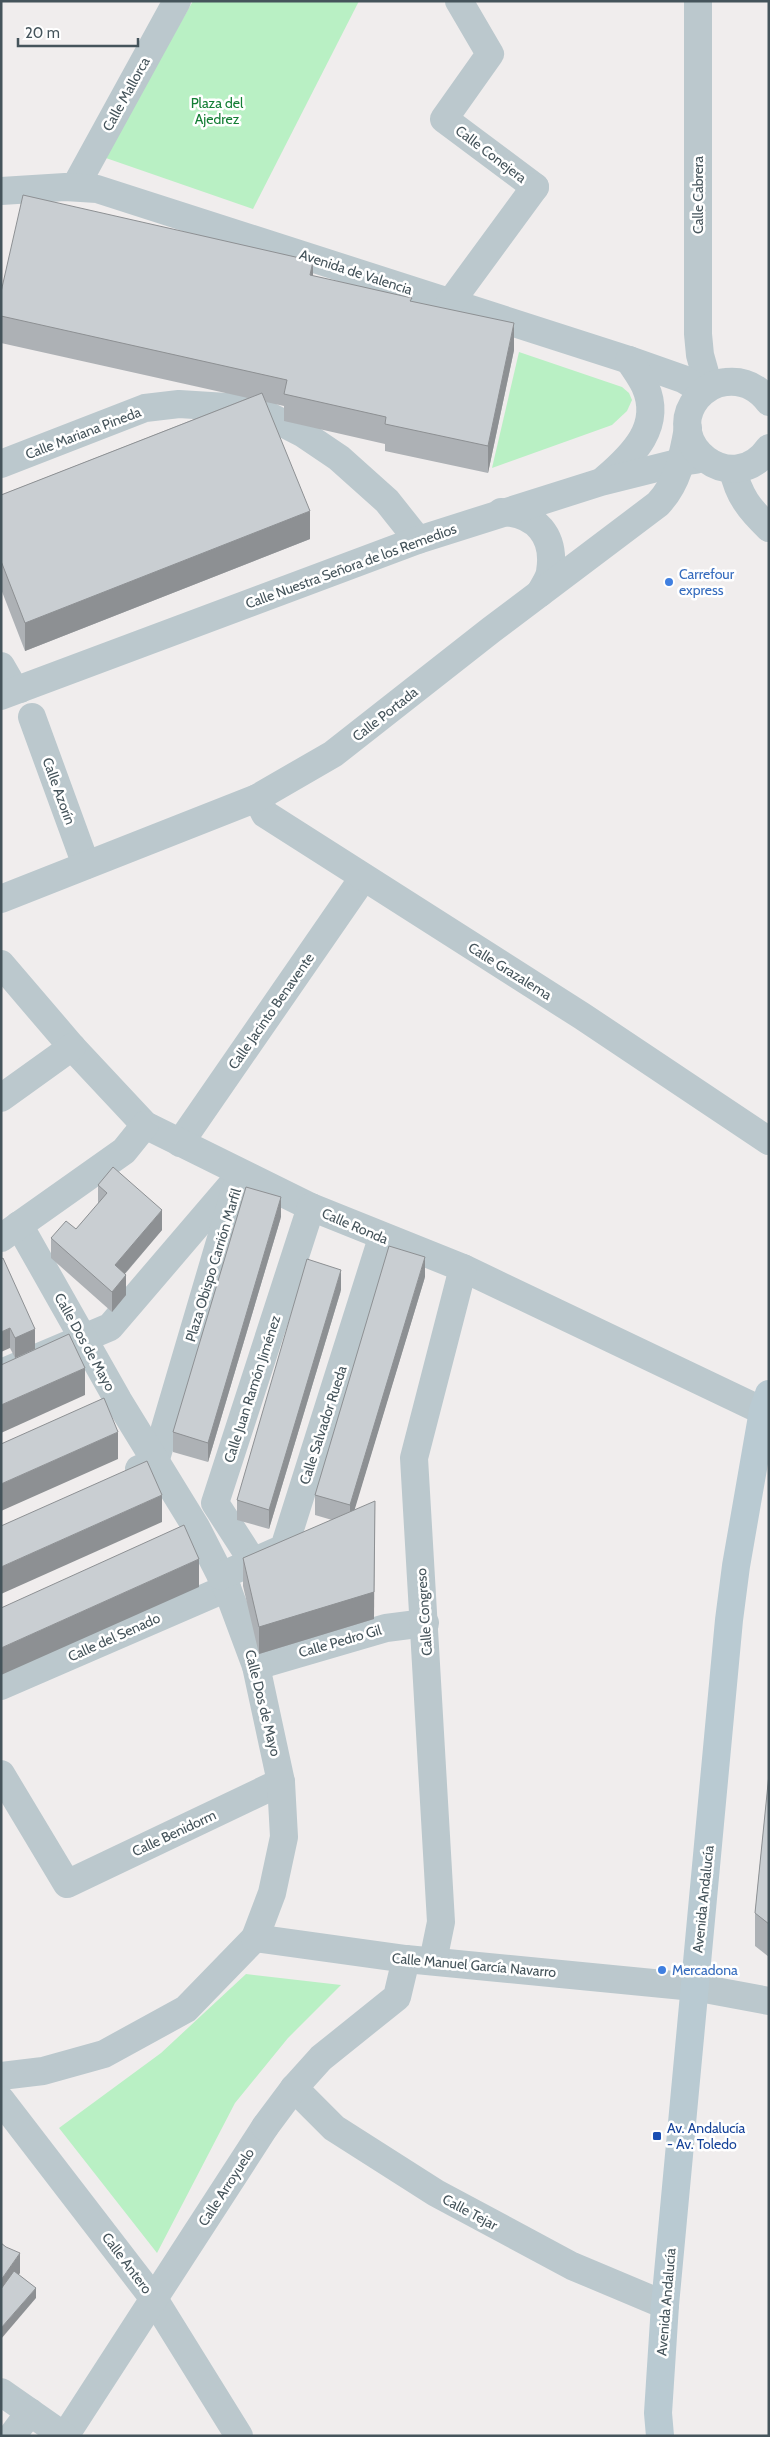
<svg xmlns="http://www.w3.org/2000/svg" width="770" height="2437" font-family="Cabin,sans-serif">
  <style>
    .green { fill: #b9f0c4 }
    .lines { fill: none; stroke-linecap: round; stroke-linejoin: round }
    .pedestrian { stroke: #bbc8cd; stroke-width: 28 }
    .minor { stroke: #bbc8cd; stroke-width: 28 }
    .tertiary { stroke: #bbc8cd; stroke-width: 28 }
    .secondary { stroke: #b9cad2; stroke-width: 28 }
    .wall { fill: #adb1b5 }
    .shaded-wall { fill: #8d9093 }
    .building { fill: #c9ced2; stroke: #8d9093 }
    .shop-dot { fill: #3f7fe0; stroke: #fff; stroke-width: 2 }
    .transit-dot { fill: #1a4fb4; stroke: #fff; stroke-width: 2 }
    .labels { text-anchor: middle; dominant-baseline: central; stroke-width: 5; stroke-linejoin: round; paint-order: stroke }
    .street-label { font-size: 14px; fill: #45545b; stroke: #fff }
    .park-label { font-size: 14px; fill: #147e35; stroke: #fff }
    .shop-label { font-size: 14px; fill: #366cbe; stroke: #fff; text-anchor: start }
    .transit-label { font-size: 14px; fill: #164399; stroke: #fff; text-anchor: start }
  </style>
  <rect width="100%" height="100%" fill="#f0eded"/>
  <g class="green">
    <path d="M 193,1 L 359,1 L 253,209 L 103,157 Z"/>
    <path d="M 519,352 L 622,387 L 629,393 L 632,400 L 627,411 L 612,425 L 492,468 Z"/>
    <path d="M 246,1974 L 341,1985 L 288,2038 L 235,2103 L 157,2253 L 59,2128 L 161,2053 Z"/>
  </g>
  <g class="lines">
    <g class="pedestrian">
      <path d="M 459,1 L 490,54 L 444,119 L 535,187"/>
      <path d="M 75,187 L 177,1"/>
      <path d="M 32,717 L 86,865"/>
      <path d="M 180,1143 L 363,878"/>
      <path d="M 1,1373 L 110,1327 L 234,1182"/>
      <path d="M 139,1469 L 155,1462 L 240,1174"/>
      <path d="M 256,1666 L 386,1628 L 425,1623"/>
      <path d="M 1,1686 L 227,1588"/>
      <path d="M 1,1774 L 67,1884 L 281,1782"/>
      <path d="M 1,2076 L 43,2071 L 104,2054 L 186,2009 L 255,1938"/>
      <path d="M 1,2100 L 154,2299 L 239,2436"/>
      <path d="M 12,2436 L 30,2412"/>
      <path d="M 65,2436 L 265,2127"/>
    </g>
    <g class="minor">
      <path d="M 698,1 L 698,334 L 700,355 L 709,387"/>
      <path d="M 1,191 L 65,187 L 97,189 L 629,360 L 683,379 L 703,391"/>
      <path d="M 450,303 L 535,187"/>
      <path d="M 1,464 L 145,408 L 179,404 L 227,407 L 269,416 L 302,433 L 339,458 L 387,501 L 418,540"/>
      <path d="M 733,469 C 738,495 750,510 769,528"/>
      <path d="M 605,479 C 633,455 663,426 645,386 C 641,377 634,368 629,360"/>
      <path d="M 501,512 C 536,513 556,536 550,572 C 549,579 543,587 540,593"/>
      <path d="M 1,666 L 12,685 L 20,689"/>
      <path d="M 1,696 L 418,540 L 601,482 L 681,462 L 695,460"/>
      <path d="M 257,798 L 265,814 L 582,1016 L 769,1141"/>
      <path d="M 1,899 L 257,798 L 333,754 L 491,630 L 658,504 C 678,483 683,456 688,428"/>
      <path d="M 1,964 L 72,1047 L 145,1125 L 311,1207 L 463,1268 L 763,1411"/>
      <path d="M 1,1098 L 72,1047"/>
      <path d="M 19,1225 L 118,1400 L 196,1527 L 227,1588 L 256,1666 L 281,1782 L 284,1837 L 272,1893 L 255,1938 L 406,1959 L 694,1987"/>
      <path d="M 1,1238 L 124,1151 L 145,1125"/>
      <path d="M 253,1562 L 215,1503 L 311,1207"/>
      <path d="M 221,1576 L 284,1548 L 382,1238"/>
      <path d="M 433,1961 L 441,1922 L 414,1458 L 463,1268"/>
      <path d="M 294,2088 L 334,2128 L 436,2193 L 572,2266 L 665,2305"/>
      <path d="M 265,2127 L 294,2088 L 321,2058 L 397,1997 L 406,1959"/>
      <path d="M 1,2392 L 64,2436"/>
    </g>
    <g class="tertiary">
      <path d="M 769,402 C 758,387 744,380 726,382 C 714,383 705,389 697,398 C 661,443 733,500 769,448"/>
      <path d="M 694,1987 L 769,2001"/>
    </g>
    <path class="secondary" d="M 660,2436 L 658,2413 L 665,2305 L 729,1620 L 736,1566 L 763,1411 L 769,1394"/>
  </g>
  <g class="wall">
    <path d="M 313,276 L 412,302 L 514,350 L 488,473 L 385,451 L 385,444 L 284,421 L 284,406 L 266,402 L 310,539 L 25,651 L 1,589 L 1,495 L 248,398 L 1,343 L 1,292 Z"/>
    <path d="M 98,1185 L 162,1230 L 125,1274 L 126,1295 L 112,1312 L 51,1258 L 51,1238 L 76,1229 L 98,1204 Z"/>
    <path d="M 281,1217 L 208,1462 L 173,1452 L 173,1432 Z"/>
    <path d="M 1,1259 L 35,1349 L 15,1358 L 10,1348 Z"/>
    <path d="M 425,1277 L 354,1510 L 374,1619 L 259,1654 L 243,1586 L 243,1558 L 332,1520 L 315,1515 L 315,1495 Z"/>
    <path d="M 341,1290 L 269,1529 L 237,1520 L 237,1500 Z"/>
    <path d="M 769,1774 L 769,1957 L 755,1946 L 755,1913 Z"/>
  </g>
  <g class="shaded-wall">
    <path d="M 313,261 L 313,289 L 310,275 Z"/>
    <path d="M 514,323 L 514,350 L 488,473 L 488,446 Z"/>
    <path d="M 310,511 L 310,539 L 25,651 L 25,623 Z"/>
    <path d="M 281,1197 L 281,1217 L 208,1462 L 208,1443 Z"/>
    <path d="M 162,1210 L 162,1230 L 115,1285 L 115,1265 Z"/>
    <path d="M 425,1257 L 425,1277 L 350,1525 L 350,1505 Z"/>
    <path d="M 341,1270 L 341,1290 L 269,1529 L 269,1510 Z"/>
    <path d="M 126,1275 L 126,1295 L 112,1312 L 112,1292 Z"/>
    <path d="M 10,1328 L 10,1348 L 1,1352 L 1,1332 Z"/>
    <path d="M 35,1329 L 35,1349 L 15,1358 L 15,1338 Z"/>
    <path d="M 85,1368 L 85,1395 L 1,1433 L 1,1405 Z"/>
    <path d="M 118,1432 L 118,1459 L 1,1511 L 1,1484 Z"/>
    <path d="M 162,1495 L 162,1522 L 1,1594 L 1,1567 Z"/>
    <path d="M 375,1501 L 374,1619 L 259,1654 L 259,1627 Z"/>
    <path d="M 199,1559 L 199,1587 L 1,1675 L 1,1648 Z"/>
    <path d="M 20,2253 L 20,2273 L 1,2300 L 1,2280 Z"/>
    <path d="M 36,2288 L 36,2298 L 1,2339 L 1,2328 Z"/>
  </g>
  <g class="building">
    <path d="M 23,195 L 313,261 L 310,275 L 412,298 L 410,301 L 514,323 L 488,446 L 385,424 L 386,417 L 284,394 L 287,380 L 1,316 L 1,292 Z"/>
    <path d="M 262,393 L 310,511 L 25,623 L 1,561 L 1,495 Z"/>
    <path d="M 113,1167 L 162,1210 L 115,1265 L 126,1275 L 112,1292 L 51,1238 L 66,1221 L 76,1229 L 107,1193 L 98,1185 Z"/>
    <path d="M 246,1187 L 281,1197 L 208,1443 L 173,1432 Z"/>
    <path d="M 389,1246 L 425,1257 L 350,1505 L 315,1495 Z"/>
    <path d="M 3,1258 L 35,1329 L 15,1338 L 10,1328 L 1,1332 L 1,1259 Z"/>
    <path d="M 307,1259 L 341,1270 L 269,1510 L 237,1500 Z"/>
    <path d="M 69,1334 L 85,1368 L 1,1405 L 1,1365 Z"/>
    <path d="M 104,1398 L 118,1432 L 1,1484 L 1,1444 Z"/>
    <path d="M 147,1461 L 162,1495 L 1,1567 L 1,1526 Z"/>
    <path d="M 375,1501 L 374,1592 L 259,1627 L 243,1558 Z"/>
    <path d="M 184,1525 L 199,1559 L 1,1648 L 1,1608 Z"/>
    <path d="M 769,1774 L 769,1924 L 755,1913 Z"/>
    <path d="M 1,2243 L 6,2247 L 20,2253 L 1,2280 Z"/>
    <path d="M 14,2271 L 36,2288 L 1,2328 L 1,2289 Z"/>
  </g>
  <g class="shop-dot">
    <circle cx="669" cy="582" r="5"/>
    <circle cx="662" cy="1970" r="5"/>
  </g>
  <rect class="transit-dot" x="652" y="2131" width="10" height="10" rx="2.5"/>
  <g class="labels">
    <g class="street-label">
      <text transform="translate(126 94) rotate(-61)">Calle Mallorca</text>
      <text transform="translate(491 154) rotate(37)">Calle Conejera</text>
      <text transform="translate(698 195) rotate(-90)">Calle Cabrera</text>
      <text transform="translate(356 272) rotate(18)">Avenida de Valencia</text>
      <text transform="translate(83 433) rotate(-21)">Calle Mariana Pineda</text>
      <text transform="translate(351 566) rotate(-20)">Calle Nuestra Señora de los Remedios</text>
      <text transform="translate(385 714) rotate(-38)">Calle Portada</text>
      <text transform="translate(59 791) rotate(70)">Calle Azorín</text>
      <text transform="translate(510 971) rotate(32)">Calle Grazalema</text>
      <text transform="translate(271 1011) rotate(-55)">Calle Jacinto Benavente</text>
      <text transform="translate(355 1226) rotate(23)">Calle Ronda</text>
      <text transform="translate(213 1265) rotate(-73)">Plaza Obispo Carrión Marfil</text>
      <text transform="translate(85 1342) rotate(61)">Calle Dos de Mayo</text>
      <text transform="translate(252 1389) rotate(-72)">Calle Juan Ramón Jiménez</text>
      <text transform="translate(323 1425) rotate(-72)">Calle Salvador Rueda</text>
      <text transform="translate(424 1612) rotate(-94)">Calle Congreso</text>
      <text transform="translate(114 1637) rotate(-24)">Calle del Senado</text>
      <text transform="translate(340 1641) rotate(-16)">Calle Pedro Gil</text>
      <text transform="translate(263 1703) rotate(76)">Calle Dos de Mayo</text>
      <text transform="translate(174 1833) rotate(-25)">Calle Benidorm</text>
      <text transform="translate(703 1899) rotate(-84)">Avenida Andalucía</text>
      <text transform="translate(474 1965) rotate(5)">Calle Manuel García Navarro</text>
      <text transform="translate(226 2187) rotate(-57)">Calle Arroyuelo</text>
      <text transform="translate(470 2212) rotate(28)">Calle Tejar</text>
      <text transform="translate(127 2263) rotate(53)">Calle Antero</text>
      <text transform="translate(666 2302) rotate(-85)">Avenida Andalucía</text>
    </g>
    <g class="park-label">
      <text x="217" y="103">Plaza del<tspan x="217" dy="16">Ajedrez</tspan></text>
    </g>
    <g class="shop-label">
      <text x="679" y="574">Carrefour<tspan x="679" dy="16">express</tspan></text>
      <text x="672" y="1970">Mercadona</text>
    </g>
    <g class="transit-label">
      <text x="667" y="2128">Av. Andalucía<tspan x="667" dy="16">- Av. Toledo</tspan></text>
    </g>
  </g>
  <rect width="770" height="2437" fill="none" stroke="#45545b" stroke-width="5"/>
  <path d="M18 38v8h120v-8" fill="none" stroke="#45545b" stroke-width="2.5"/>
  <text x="25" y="38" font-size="15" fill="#45545b" stroke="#ffffff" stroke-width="4" paint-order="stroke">20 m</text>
</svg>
